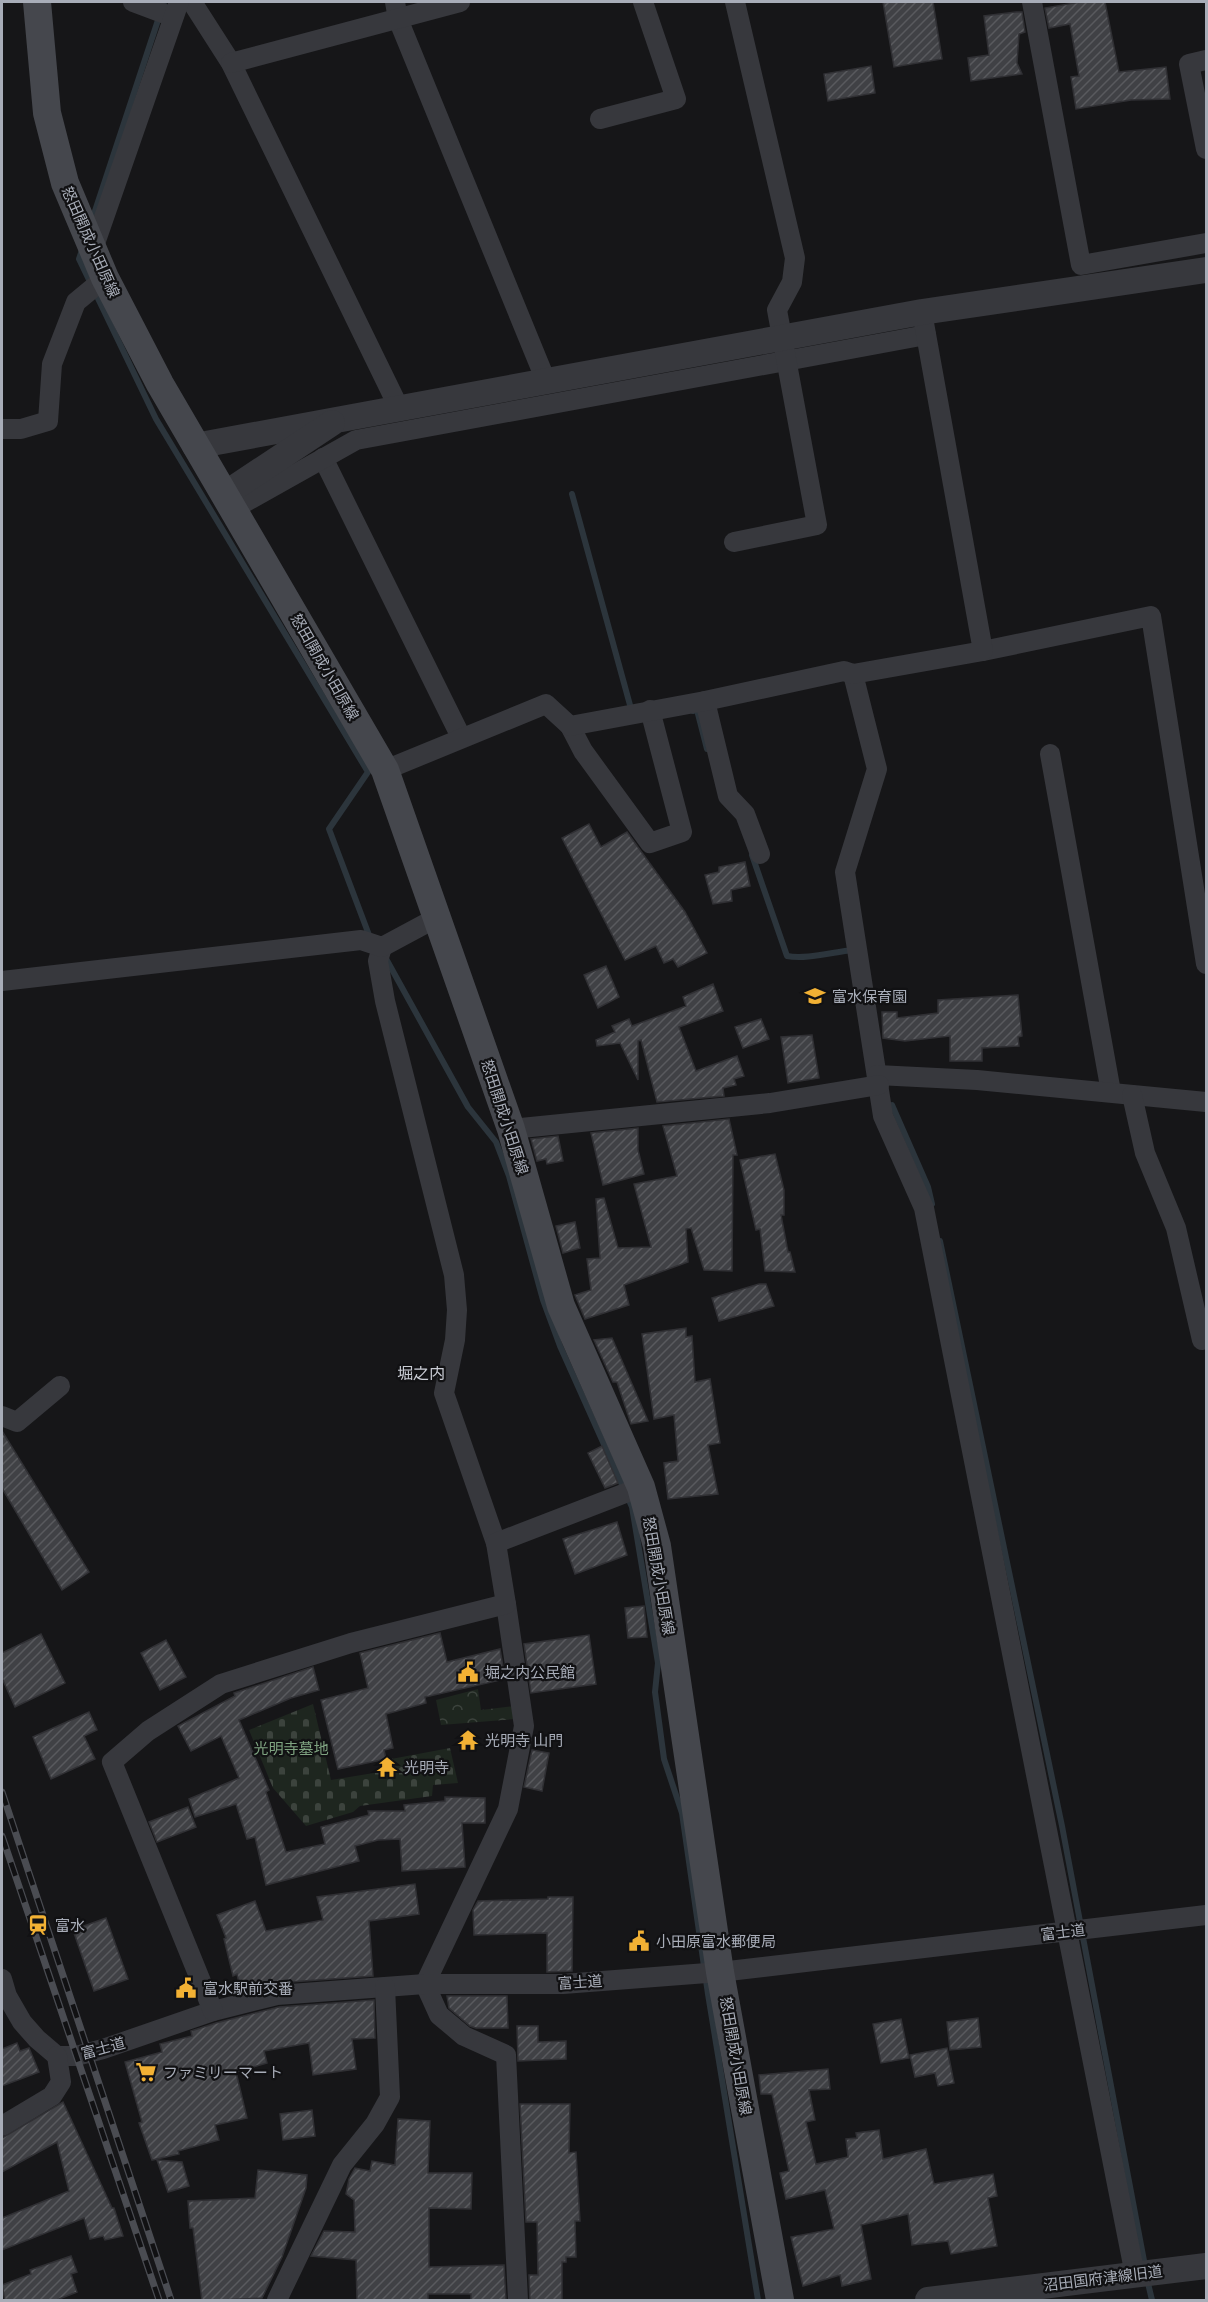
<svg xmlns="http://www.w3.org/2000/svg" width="1208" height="2302" font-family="'Titillium Web','Noto Sans JP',sans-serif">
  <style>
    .forest { fill: url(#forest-crowns) }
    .cemetery { fill: url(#cemetery-stones) }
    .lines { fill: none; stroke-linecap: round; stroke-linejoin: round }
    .stream { stroke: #2c353c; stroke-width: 6 }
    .building { fill: url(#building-hatch); stroke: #303034; stroke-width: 1.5 }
    .minor { stroke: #37383d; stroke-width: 20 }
    .tertiary { stroke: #37383d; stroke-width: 26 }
    .secondary { stroke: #45474d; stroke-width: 28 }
    .rail-casing { stroke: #4a4c52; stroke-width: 7 }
    .rail { stroke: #111113; stroke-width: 4.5; stroke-dasharray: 14; stroke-linecap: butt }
    .labels { text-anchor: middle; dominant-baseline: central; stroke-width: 4.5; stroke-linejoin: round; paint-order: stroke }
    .street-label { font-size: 15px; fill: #a8adb8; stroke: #111113 }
    .poi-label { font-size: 15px; fill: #a8adb8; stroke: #111113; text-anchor: start }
    .park-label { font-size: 15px; fill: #7fa381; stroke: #111113 }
    .neighbourhood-label { font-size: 16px; fill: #c9ccd4; stroke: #111113 }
  </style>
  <defs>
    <pattern id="forest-crowns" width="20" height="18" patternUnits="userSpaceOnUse" patternTransform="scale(1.5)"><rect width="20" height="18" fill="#1e261f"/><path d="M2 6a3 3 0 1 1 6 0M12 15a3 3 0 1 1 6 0" fill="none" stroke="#3c433d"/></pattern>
    <pattern id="cemetery-stones" width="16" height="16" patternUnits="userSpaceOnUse" patternTransform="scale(1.5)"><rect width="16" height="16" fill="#1e261f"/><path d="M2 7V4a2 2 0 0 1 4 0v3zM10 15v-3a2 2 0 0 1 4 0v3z" fill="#3c433d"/></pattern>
    <pattern id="building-hatch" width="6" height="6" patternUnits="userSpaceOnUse" patternTransform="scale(1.5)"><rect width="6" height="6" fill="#404145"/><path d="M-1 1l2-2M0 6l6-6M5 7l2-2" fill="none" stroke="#595a5e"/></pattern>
  </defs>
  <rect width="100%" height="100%" fill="#161618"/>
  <path class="forest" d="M 478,1689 L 481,1710 L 514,1706 L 515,1719 L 441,1725 L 436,1700 Z"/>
  <path class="cemetery" d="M 313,1704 L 331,1780 L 392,1770 L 391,1759 L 450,1748 L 458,1783 L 433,1785 L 432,1796 L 360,1806 L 353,1812 L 306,1826 L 273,1788 L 249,1730 Z"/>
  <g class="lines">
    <g class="stream">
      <path d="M 92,220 L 164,2"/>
      <path d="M 82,250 L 79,259 L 156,419 L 368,772 L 329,829 L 369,935"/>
      <path d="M 572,494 L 630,705"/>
      <path d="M 693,711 L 697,710 L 707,749"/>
      <path d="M 752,855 L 787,956 C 805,960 833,952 853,950"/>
      <path d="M 384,955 L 468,1107 L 496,1142 L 509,1176 L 543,1300 L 560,1346 L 632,1507 L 658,1663 L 655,1692 L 664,1759 L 682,1813 L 708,1994 L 758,2300"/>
      <path d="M 892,1105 L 928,1187 L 932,1204"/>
      <path d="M 940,1241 L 1062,1826 L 1145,2266"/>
      <path d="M 1147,2279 L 1152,2300"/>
    </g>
  </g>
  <g class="building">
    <path d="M 883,2 L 933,2 L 942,59 L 894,67 Z"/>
    <path d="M 1080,2 L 1105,2 L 1119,72 L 1166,67 L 1170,99 L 1131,100 L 1076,109 L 1071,77 L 1079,76 L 1070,24 L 1049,28 L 1045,8 Z"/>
    <path d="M 1016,12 L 1022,12 L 1025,32 L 1019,34 L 1017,63 L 1022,74 L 971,81 L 968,58 L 989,55 L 984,16 Z"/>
    <path d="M 871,66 L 875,93 L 828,101 L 824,74 Z"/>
    <path d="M 589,824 L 601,847 L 627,832 L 685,912 L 707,953 L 678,967 L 673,959 L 664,963 L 656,946 L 625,960 L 562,838 Z"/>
    <path d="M 745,862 L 750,886 L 731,890 L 732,901 L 713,904 L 705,875 L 719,872 L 719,867 Z"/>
    <path d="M 606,966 L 619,997 L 598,1008 L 584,975 Z"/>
    <path d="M 713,984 L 723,1011 L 679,1027 L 696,1071 L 737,1056 L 744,1076 L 734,1079 L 736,1085 L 723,1088 L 724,1096 L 657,1102 L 641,1040 L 638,1041 L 638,1080 L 620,1043 L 597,1046 L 596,1040 L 615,1032 L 612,1026 L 629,1019 L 632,1026 L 686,1006 L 683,997 Z"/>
    <path d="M 1018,995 L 1022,1036 L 1018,1037 L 1019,1046 L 982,1048 L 982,1061 L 950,1061 L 950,1036 L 905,1041 L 883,1038 L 882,1012 L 897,1012 L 897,1018 L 938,1013 L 938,1000 Z"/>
    <path d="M 761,1019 L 769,1039 L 743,1048 L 735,1027 Z"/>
    <path d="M 812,1035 L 819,1078 L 788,1083 L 781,1037 Z"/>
    <path d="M 729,1119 L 737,1155 L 733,1155 L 732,1271 L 704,1270 L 691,1228 L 686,1229 L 688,1262 L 624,1285 L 629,1305 L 585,1319 L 575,1295 L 591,1290 L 587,1259 L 600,1258 L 596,1199 L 604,1198 L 618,1248 L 651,1247 L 634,1184 L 677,1176 L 663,1126 Z"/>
    <path d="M 638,1128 L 638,1150 L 644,1174 L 603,1185 L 591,1133 Z"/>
    <path d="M 558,1136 L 563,1161 L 547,1164 L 546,1159 L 537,1161 L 531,1139 Z"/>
    <path d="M 775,1154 L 784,1190 L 784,1215 L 781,1215 L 788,1252 L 790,1252 L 795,1272 L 765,1271 L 760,1229 L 756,1230 L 740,1160 Z"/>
    <path d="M 575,1222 L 580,1248 L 563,1253 L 556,1226 Z"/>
    <path d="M 759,1284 L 766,1284 L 774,1306 L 719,1321 L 712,1298 Z"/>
    <path d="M 686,1328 L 686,1337 L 692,1336 L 695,1382 L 710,1379 L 720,1443 L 708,1445 L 718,1494 L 668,1499 L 664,1463 L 678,1461 L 674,1415 L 654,1419 L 642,1334 Z"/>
    <path d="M 612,1338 L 619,1354 L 648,1421 L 631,1424 L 617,1382 L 613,1382 L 594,1340 Z"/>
    <path d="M 2,1431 L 89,1572 L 62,1590 L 2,1488 Z"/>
    <path d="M 602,1446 L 618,1483 L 605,1488 L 588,1453 Z"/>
    <path d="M 617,1522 L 627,1555 L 575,1574 L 563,1539 Z"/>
    <path d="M 644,1606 L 647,1637 L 628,1638 L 625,1608 Z"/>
    <path d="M 440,1633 L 447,1662 L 500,1649 L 505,1679 L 425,1697 L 426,1703 L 386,1714 L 393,1748 L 384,1750 L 386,1759 L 338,1769 L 321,1700 L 368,1688 L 360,1653 Z"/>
    <path d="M 41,1634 L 65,1683 L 15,1707 L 2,1678 L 2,1653 Z"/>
    <path d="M 589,1635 L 596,1684 L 531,1693 L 524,1644 Z"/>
    <path d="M 166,1640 L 186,1677 L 160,1690 L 141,1653 Z"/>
    <path d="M 313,1667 L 319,1690 L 291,1698 L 239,1720 L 269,1790 L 266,1792 L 286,1852 L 325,1844 L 321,1827 L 369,1815 L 368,1811 L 405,1811 L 404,1805 L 445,1801 L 445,1797 L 485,1798 L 485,1823 L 462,1823 L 465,1867 L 402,1871 L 400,1839 L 378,1840 L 355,1846 L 359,1861 L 266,1885 L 255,1837 L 247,1839 L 236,1804 L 195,1817 L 189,1799 L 239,1778 L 221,1736 L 191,1751 L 178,1726 L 235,1696 L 234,1693 Z"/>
    <path d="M 89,1712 L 97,1730 L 84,1736 L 95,1759 L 51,1779 L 33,1737 Z"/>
    <path d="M 532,1750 L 549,1753 L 542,1791 L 524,1787 Z"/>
    <path d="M 188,1807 L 196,1827 L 157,1842 L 149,1822 Z"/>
    <path d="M 415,1884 L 419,1914 L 369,1921 L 373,1976 L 276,1983 L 241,1992 L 237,1974 L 233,1976 L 224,1939 L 226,1938 L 217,1915 L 255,1901 L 266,1931 L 323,1920 L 317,1897 Z"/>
    <path d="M 548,1897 L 573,1897 L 572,1971 L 547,1972 L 547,1933 L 474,1935 L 473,1910 L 478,1901 L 548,1899 Z"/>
    <path d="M 106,1918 L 128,1979 L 94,1991 L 73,1930 Z"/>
    <path d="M 447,1996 L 507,1996 L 508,2028 L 476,2028 L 470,2026 L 449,2008 Z"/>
    <path d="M 374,2000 L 375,2038 L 352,2039 L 356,2069 L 313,2075 L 309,2043 L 264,2051 L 267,2063 L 236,2072 L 247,2118 L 215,2125 L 219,2140 L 178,2151 L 179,2154 L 152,2160 L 139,2123 L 142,2122 L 125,2062 L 162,2052 L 160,2044 L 192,2036 L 191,2031 L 216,2023 L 279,2007 Z"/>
    <path d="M 978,2018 L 981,2047 L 950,2050 L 947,2022 Z"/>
    <path d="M 901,2019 L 909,2058 L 881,2063 L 873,2024 Z"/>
    <path d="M 517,2026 L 538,2026 L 538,2042 L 566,2041 L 566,2059 L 518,2061 Z"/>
    <path d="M 17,2043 L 20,2051 L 29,2048 L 39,2072 L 2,2086 L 2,2049 Z"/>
    <path d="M 947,2048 L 954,2083 L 938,2086 L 935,2073 L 915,2077 L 910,2055 Z"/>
    <path d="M 828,2069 L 830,2089 L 809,2090 L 815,2120 L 806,2122 L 816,2164 L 848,2157 L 846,2139 L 857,2138 L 856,2133 L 879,2130 L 883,2159 L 926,2149 L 934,2184 L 993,2174 L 997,2196 L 988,2198 L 997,2246 L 951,2254 L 948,2241 L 912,2245 L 908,2214 L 861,2225 L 871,2279 L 842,2286 L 840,2275 L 803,2286 L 791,2237 L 834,2229 L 825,2190 L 786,2199 L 780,2173 L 789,2171 L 772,2094 L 761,2094 L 759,2075 Z"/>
    <path d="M 63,2102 L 112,2208 L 114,2208 L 123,2236 L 105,2240 L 103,2236 L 90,2239 L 84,2218 L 2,2250 L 2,2218 L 69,2191 L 57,2142 L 2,2172 L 2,2138 Z"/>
    <path d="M 520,2104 L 570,2104 L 569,2153 L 576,2152 L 580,2221 L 575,2221 L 576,2257 L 566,2257 L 566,2262 L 562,2262 L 562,2301 L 530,2301 L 529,2275 L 538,2275 L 537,2222 L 526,2222 Z"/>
    <path d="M 312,2110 L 315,2136 L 283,2140 L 280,2114 Z"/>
    <path d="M 398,2119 L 430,2121 L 428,2173 L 472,2173 L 471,2209 L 429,2208 L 429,2267 L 504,2265 L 506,2301 L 471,2301 L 471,2294 L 428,2294 L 428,2301 L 357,2301 L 356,2260 L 311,2256 L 324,2231 L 355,2232 L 354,2200 L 346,2194 L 349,2179 L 355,2168 L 370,2171 L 372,2161 L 395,2165 Z"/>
    <path d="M 157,2160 L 182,2162 L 189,2186 L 168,2192 Z"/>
    <path d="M 258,2170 L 307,2175 L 306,2188 L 282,2257 L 262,2298 L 202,2301 L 193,2228 L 190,2228 L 188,2201 L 255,2198 Z"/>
    <path d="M 71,2256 L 77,2272 L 71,2274 L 77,2292 L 54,2301 L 5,2301 L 2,2285 L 31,2274 L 30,2270 Z"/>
  </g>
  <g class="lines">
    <g class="minor">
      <path d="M 133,2 L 173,17"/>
      <path d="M 192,2 L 231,63 L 399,408"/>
      <path d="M 395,2 L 398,19 L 546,381"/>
      <path d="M 1032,2 L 1081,265 L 1206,243"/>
      <path d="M 1206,60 L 1189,64 L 1206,149"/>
      <path d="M 231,63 L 460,2"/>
      <path d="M 600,119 L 676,99 L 643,2"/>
      <path d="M 92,252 L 179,2"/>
      <path d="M 2,429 L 21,429 L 48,421 L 52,364 L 76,302 L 105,278"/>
      <path d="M 323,458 L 461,737"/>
      <path d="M 233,509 L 356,440 L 926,335"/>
      <path d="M 734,542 L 817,525 L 777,310 L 792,282 L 795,258 L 735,2"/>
      <path d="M 983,651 L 1151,616 L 1206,964"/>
      <path d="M 853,674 L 877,769 L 845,872 L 883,1116 L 924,1208 L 1135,2275"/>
      <path d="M 705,701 L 728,796 L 745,814 L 760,854"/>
      <path d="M 570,726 L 583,751 L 650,843 L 682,832 L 650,710"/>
      <path d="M 1050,754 L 1111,1092"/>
      <path d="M 385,770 L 546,704 L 570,726 L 705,701 L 844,671 L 853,674 L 983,651 L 922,312"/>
      <path d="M 382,947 L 378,961 L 385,1001 L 454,1275 L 457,1310 L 455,1340 L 444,1393 L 496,1543"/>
      <path d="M 2,981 L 361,940 L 382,947 L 436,918"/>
      <path d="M 877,1075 L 977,1080 L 1206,1102"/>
      <path d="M 1132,1095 L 1145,1153 L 1176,1228 L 1202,1340"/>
      <path d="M 511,1129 L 770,1103 L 879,1085"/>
      <path d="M 2,1416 L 17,1422 L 60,1386"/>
      <path d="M 506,1604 L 524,1726 L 508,1809 L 425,1984 L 439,2015 L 464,2036 L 506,2055 L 518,2300"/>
      <path d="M 2,1979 L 7,1996 L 22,2022 L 37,2039 L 57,2056 L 76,2056 L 103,2049 L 213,2011 L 277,1995 L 425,1984 L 563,1984 L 720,1972 L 1206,1915"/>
      <path d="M 213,2011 L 112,1762 L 148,1731 L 221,1684 L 351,1643 L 506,1604 L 496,1543 L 641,1487"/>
      <path d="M 2,2126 L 52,2096 L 61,2082 L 57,2056"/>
      <path d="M 277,2300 L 342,2165 L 375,2124 L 390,2097 L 385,1987"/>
    </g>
    <g class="tertiary">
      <path d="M 195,446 L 922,312 L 1206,270"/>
      <path d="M 225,494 L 332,423"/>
      <path d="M 928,2300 L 1206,2266"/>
    </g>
    <path class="secondary" d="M 37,2 L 47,113 L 65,183 L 105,278 L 160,384 L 385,770 L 511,1129 L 561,1306 L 641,1487 L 657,1546 L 720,1972 L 780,2300"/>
    <g class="rail-casing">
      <g id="rail">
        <path d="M 2,1792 L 171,2300"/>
        <path d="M 2,1836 L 159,2300"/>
      </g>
    </g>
    <use href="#rail" class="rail"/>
  </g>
  <defs>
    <g id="school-bare" transform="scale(1.62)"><path d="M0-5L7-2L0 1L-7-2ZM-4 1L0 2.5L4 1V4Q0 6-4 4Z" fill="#f2b134" stroke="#111113" stroke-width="2.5" paint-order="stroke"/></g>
    <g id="civic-bare" transform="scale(1.62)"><path d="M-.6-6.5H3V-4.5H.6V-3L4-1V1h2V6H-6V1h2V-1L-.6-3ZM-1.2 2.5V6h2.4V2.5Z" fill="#f2b134" stroke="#111113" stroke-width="2.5" paint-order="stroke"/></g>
    <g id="temple-bare" transform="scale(1.62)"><path d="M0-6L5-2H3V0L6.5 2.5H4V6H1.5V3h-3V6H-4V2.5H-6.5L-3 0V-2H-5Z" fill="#f2b134" stroke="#111113" stroke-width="2.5" paint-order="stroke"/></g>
    <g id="station-bare" transform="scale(1.62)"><path d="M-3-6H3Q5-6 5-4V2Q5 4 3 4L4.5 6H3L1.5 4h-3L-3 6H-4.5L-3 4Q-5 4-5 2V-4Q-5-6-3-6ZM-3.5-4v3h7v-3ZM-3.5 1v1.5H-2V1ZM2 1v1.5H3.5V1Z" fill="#f2b134" stroke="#111113" stroke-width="2.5" paint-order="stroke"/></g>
    <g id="supermarket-bare" transform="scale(1.62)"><path d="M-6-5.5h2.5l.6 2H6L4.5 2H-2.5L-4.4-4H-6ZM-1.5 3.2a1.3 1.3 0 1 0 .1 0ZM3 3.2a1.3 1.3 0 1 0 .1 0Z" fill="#f2b134" stroke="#111113" stroke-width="2.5" paint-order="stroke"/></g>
  </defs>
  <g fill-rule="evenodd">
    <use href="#school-bare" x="815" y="996"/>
    <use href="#civic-bare" x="468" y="1672"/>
    <use href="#temple-bare" x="468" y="1740"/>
    <use href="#temple-bare" x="387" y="1767"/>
    <use href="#station-bare" x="38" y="1925"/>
    <use href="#civic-bare" x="639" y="1941"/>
    <use href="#civic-bare" x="186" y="1988"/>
    <use href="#supermarket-bare" x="146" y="2072"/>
  </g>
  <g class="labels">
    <g class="street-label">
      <text transform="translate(91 242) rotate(66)">怒田開成小田原線</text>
      <text transform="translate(325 667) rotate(60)">怒田開成小田原線</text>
      <text transform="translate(505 1117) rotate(72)">怒田開成小田原線</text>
      <text transform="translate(659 1576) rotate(80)">怒田開成小田原線</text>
      <text transform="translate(1063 1932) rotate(-7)">富士道</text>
      <text transform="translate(580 1982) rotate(-4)">富士道</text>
      <text transform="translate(103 2048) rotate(-15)">富士道</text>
      <text transform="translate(736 2056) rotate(80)">怒田開成小田原線</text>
      <text transform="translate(1103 2278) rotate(-7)">沼田国府津線旧道</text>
    </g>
    <g class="poi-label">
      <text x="832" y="996">富水保育園</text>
      <text x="485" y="1672">堀之内公民館</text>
      <text x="485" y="1740">光明寺 山門</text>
      <text x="404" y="1767">光明寺</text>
      <text x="55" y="1925">富水</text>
      <text x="656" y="1941">小田原富水郵便局</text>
      <text x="203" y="1988">富水駅前交番</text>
      <text x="163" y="2072">ファミリーマート</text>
    </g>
    <g class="park-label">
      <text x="291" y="1748">光明寺墓地</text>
    </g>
    <g class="neighbourhood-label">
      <text x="421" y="1373">堀之内</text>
    </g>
  </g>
  <rect width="1208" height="2302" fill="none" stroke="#a8adb8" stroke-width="6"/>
</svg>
